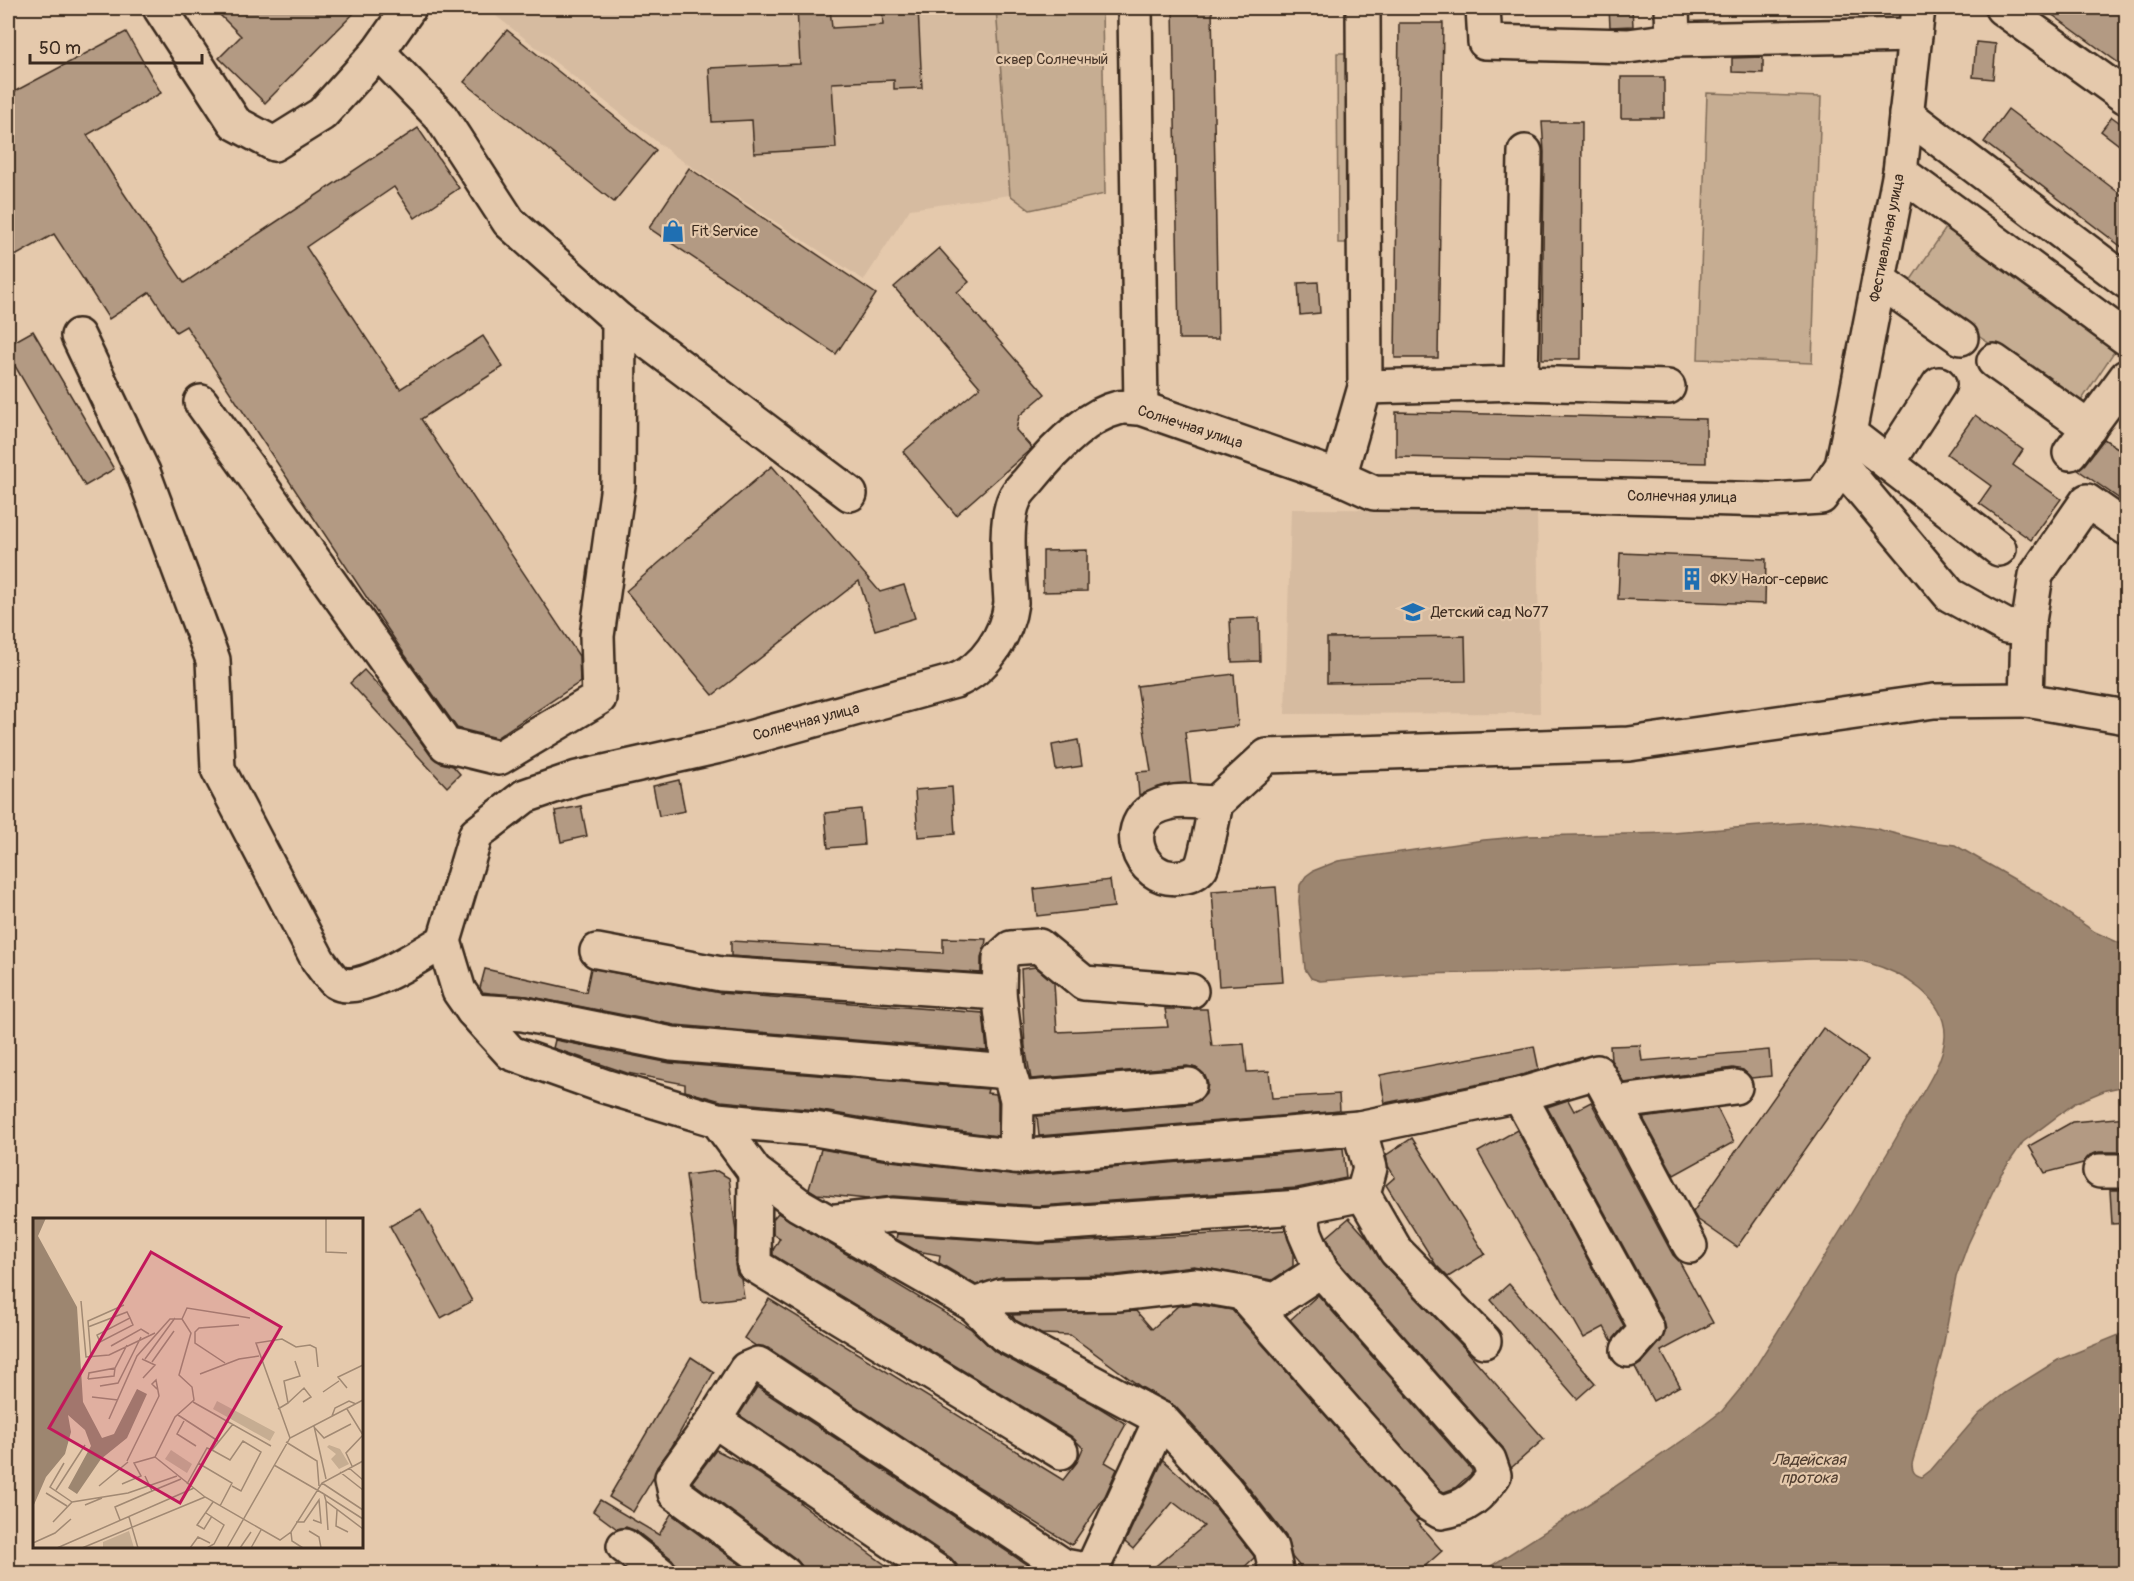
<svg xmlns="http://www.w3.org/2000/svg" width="2134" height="1581" font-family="Pangolin,sans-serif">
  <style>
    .built { fill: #d6bba0 }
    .green { fill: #c6ad92; stroke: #806c58; stroke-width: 1.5 }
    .water { fill: #9d8670; stroke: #76614f; stroke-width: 1.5 }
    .building { fill: #b39a83; stroke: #3b2a1e; stroke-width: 1.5 }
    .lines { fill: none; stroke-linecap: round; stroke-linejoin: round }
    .minor-casing { stroke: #3b2a1e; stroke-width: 38 }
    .minor { stroke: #e5c9ac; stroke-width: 33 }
    .labels { text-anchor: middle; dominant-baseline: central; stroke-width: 4.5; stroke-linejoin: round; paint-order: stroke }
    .park-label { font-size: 15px; fill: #49372a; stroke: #e5c9ac }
    .poi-label { font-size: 15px; fill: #3b2a1e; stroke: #e5c9ac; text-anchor: start }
    .street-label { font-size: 15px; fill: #3b2a1e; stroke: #e5c9ac }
    .water-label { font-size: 16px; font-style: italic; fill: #4f3c2e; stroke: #e5c9ac }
    .inset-road { fill: none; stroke: #a18973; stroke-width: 1.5 }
    .view { fill: #c2185b; fill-opacity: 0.15; stroke: #c2185b; stroke-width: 3 }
    .inset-edge { fill: none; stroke: #3b2a1e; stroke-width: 3 }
  </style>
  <rect width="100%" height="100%" fill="#e5c9ac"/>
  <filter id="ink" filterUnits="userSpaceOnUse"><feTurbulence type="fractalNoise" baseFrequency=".0167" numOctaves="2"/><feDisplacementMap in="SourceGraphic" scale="12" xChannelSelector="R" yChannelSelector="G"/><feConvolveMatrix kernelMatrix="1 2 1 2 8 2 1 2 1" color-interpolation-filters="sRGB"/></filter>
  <g filter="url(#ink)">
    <g class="built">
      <path d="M 494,8 L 996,8 L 1010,195 L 910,209 L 864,280 L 675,156 L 491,12 Z"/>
      <path d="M 1291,509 L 1537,510 L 1540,713 L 1285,714 Z"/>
    </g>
    <g class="green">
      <path d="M 996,8 L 1102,8 L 1105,194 L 1030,210 L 1010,195 Z"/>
      <path d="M 1337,53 L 1354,53 L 1356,243 L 1338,243 Z"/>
      <path d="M 1707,93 L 1821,97 L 1812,363 L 1698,359 Z"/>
      <path d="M 1946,228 L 2118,346 L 2079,404 L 1906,287 Z"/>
    </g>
    <path class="water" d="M 1820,821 L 1877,829 L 1924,841 L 1955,845 L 2040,894 L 2095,932 L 2126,946 L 2126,1086 L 2106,1090 L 2075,1103 L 2023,1142 L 2001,1174 L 1968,1244 L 1956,1277 L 1942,1353 L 1912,1464 C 1912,1471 1914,1475 1922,1477 L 1931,1470 L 1979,1414 L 2005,1393 L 2058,1360 L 2126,1332 L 2126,1573 L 1480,1573 L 1604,1494 L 1692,1434 L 1722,1411 L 1746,1382 C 1800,1295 1857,1208 1907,1119 C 1921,1094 1943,1065 1945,1037 C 1947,998 1901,972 1869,963 C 1850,958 1829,959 1810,959 L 1529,972 L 1414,974 L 1320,981 L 1311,978 L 1305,969 L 1299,901 L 1300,885 L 1306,876 L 1313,871 L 1338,861 L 1484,840 L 1528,836 L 1673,833 Z"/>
    <g class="building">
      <path d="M 213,8 L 359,8 L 265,103 L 219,58 L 241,36 Z"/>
      <path d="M 797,8 L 830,8 L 832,28 L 883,25 L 882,8 L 918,8 L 922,88 L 894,89 L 894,80 L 832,83 L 836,148 L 754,153 L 752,120 L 712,122 L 709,68 L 800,64 Z"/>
      <path d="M 1173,8 L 1212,8 L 1218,339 L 1179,339 Z"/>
      <path d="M 1609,8 L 1632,8 L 1633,26 L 1610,27 Z"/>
      <path d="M 2043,8 L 2117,8 L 2127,15 L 2127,69 Z"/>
      <path d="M 1399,23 L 1443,23 L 1438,358 L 1395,358 Z"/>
      <path d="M 507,30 L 656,150 L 614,202 L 464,82 Z"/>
      <path d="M 126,32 L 161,93 L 87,135 L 123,192 L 184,283 L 418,128 L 459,188 L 415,218 L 394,187 L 306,247 L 400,389 L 483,336 L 503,367 L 421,419 L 579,656 L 580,682 L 496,738 L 457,728 L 405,655 L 186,326 L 176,332 L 150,292 L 109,319 L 54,234 L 8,260 L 8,95 Z"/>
      <path d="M 1976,42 L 1996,44 L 1993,79 L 1973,77 Z"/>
      <path d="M 1763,57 L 1763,73 L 1732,72 L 1732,58 Z"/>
      <rect x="1621" y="77" width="43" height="41"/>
      <path d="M 2008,109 L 2127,199 L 2127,251 L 1984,142 Z"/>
      <path d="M 2112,117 L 2127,128 L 2127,151 L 2101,131 Z"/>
      <path d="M 1542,122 L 1582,122 L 1581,359 L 1542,359 L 1544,152 Z"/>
      <path d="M 689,168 L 876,294 L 836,354 L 649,228 Z"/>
      <path d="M 939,248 L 969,282 L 957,292 L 1045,394 L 1019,416 L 1016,430 L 1032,448 L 956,515 L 903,452 L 980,387 L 894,287 Z"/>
      <path d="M 1318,282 L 1320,313 L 1300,315 L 1298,283 Z"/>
      <path d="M 33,331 L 114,469 L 85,486 L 8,354 L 8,345 Z"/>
      <path d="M 1396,412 L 1706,419 L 1706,463 L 1396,457 Z"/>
      <path d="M 1975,415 L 2023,450 L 2013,465 L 2061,499 L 2031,540 L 1979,503 L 1991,486 L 1947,454 Z"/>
      <path d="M 2104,439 L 2127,454 L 2127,504 L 2078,470 L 2085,464 Z"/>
      <path d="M 772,466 L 880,592 L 904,585 L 915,618 L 875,630 L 859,581 L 713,695 L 626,591 Z"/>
      <path d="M 1087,550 L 1087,591 L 1043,592 L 1043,551 Z"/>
      <path d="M 1620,553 L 1766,559 L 1765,604 L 1618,599 Z"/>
      <path d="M 1259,618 L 1260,661 L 1232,662 L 1230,619 Z"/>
      <path d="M 1465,636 L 1466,681 L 1327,683 L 1327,638 Z"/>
      <path d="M 364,670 L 389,697 L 431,756 L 441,763 L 453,766 L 460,774 L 447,787 L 350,683 Z"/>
      <path d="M 1234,674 L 1238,726 L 1185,732 L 1191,783 L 1165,785 L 1139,795 L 1137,772 L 1151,771 L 1137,686 Z"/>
      <path d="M 1078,740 L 1082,766 L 1056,770 L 1052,745 Z"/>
      <path d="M 679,780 L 685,811 L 659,816 L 653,786 Z"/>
      <path d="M 952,787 L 955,834 L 918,837 L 915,790 Z"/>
      <path d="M 581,806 L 587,836 L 561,842 L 555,811 Z"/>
      <path d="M 861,809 L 864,845 L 828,848 L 825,813 Z"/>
      <path d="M 1110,880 L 1114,907 L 1037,916 L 1034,889 Z"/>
      <path d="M 1276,887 L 1283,982 L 1219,986 L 1212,891 Z"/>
      <path d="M 943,938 L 986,939 L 985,947 L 981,957 L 981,973 L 731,956 L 731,941 L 943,953 Z"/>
      <path d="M 1036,967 L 1054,983 L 1057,1032 L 1168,1027 L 1165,1009 L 1207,1009 L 1212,1046 L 1244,1044 L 1247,1072 L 1269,1071 L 1272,1098 L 1339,1094 L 1340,1111 L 1039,1136 L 1037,1116 L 1191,1104 L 1200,1100 L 1206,1094 L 1208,1084 L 1204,1074 L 1196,1068 L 1187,1066 L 1031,1079 L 1025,1047 L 1021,969 Z"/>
      <path d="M 591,968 L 720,993 L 983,1013 L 987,1051 L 675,1025 L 527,996 L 490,993 L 482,992 L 480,988 L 485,969 L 586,992 Z"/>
      <path d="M 1823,1028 L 1868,1060 L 1737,1247 L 1697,1219 L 1693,1212 Z"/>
      <path d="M 555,1040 L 670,1063 L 988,1089 L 987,1093 L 996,1094 L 998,1102 L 998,1136 L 887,1122 L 817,1110 L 721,1101 L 685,1091 L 685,1084 L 627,1073 L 553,1048 Z"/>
      <path d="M 1640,1045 L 1642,1061 L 1769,1050 L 1771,1076 L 1751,1078 L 1743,1070 L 1733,1068 L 1624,1083 L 1611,1060 L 1610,1046 Z"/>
      <path d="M 1534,1046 L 1539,1070 L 1514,1077 L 1385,1103 L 1380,1075 Z"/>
      <path d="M 1568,1100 L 1574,1111 L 1591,1102 L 1673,1255 L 1679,1261 L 1713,1323 L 1661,1351 L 1680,1386 L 1653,1401 L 1635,1367 L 1642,1363 L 1661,1341 L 1666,1330 L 1664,1321 L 1547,1107 Z"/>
      <path d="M 1717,1108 L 1734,1142 L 1674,1175 L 1643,1118 Z"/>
      <path d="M 2127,1117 L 2127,1152 L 2099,1152 L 2090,1155 L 2083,1163 L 2045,1173 L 2029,1146 L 2072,1122 Z"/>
      <path d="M 1517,1130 L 1624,1326 L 1612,1341 L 1604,1327 L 1584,1338 L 1478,1152 Z"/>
      <path d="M 1412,1138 L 1485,1254 L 1448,1277 L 1436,1265 L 1386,1185 L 1395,1177 L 1388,1166 L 1386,1155 Z"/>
      <path d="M 1343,1148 L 1346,1178 L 1297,1188 L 1039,1206 L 893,1196 L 868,1199 L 817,1194 L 809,1189 L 821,1149 L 882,1160 L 1018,1176 Z"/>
      <path d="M 717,1171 L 729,1178 L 736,1232 L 735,1265 L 737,1274 L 741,1278 L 744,1297 L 702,1302 L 686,1175 Z"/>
      <path d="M 2110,1190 L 2127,1190 L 2127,1223 L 2112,1224 Z"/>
      <path d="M 421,1209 L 472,1301 L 441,1318 L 390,1226 Z"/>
      <path d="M 778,1213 L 970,1328 L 995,1352 L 1092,1403 L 1126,1424 L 1105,1462 L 1117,1469 L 1105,1496 L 1072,1545 L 958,1474 L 768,1348 L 756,1346 L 744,1338 L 769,1299 L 1063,1480 L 1077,1462 L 1083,1448 L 1071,1436 L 773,1255 L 773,1250 L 780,1238 L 773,1234 L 773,1219 Z"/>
      <path d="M 1349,1218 L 1366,1237 L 1383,1264 L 1459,1342 L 1544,1439 L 1511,1468 L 1503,1448 L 1337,1260 L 1327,1237 Z"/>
      <path d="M 1285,1230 L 1293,1252 L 1293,1266 L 1272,1280 L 1194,1266 L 1116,1275 L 1001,1277 L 976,1285 L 939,1263 L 940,1255 L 917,1251 L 896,1239 L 897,1234 L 1040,1244 Z"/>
      <path d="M 1509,1284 L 1595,1383 L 1577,1399 L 1491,1300 Z"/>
      <path d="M 1318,1295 L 1472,1470 L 1472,1473 L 1455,1488 L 1444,1492 L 1440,1490 L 1290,1320 Z"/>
      <path d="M 1195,1304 L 1232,1310 L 1418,1520 L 1416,1521 L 1442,1551 L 1416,1574 L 1306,1574 L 1292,1557 L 1286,1536 L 1240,1477 L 1175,1406 L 1141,1387 L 1070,1335 L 1041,1334 L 1015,1320 L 1012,1315 L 1136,1311 L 1152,1329 L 1178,1306 Z"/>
      <path d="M 691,1357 L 714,1372 L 671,1448 L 657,1467 L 654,1477 L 633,1512 L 609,1497 Z"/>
      <path d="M 757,1387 L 843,1443 L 1041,1574 L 959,1574 L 957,1565 L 951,1558 L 739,1415 Z"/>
      <path d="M 716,1450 L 746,1465 L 801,1502 L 800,1503 L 898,1574 L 803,1574 L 802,1566 L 796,1559 L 692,1482 Z"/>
      <path d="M 1163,1460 L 1216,1508 L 1254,1556 L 1254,1558 L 1237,1574 L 1146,1574 L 1204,1526 L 1173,1502 L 1133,1549 L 1125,1542 Z"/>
      <path d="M 600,1500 L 659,1535 L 671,1514 L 753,1574 L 678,1574 L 677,1566 L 672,1559 L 636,1531 L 626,1527 L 617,1529 L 593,1511 Z"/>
    </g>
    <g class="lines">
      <g class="minor-casing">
        <g id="minor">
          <path d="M 160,8 L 235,123 L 274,144 L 322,114 L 378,52 L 409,8"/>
          <path d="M 1135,8 L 1141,408"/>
          <path d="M 1483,8 L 1485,42 L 1628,46 L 1673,40 L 1915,35"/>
          <path d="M 1672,8 L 1673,40"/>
          <path d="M 2002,8 L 2126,97"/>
          <path d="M 378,52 L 441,117 L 509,222 L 619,320 L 850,494"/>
          <path d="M 1906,114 L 2126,281"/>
          <path d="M 1900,172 L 2126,338"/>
          <path d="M 1879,280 L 1961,338"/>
          <path d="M 78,336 L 143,472 L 213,660 L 218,769 L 318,960 C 323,967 330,977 336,982 C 359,997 423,953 444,941"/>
          <path d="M 1994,361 L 2089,428"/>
          <path d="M 1521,383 L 1668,387"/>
          <path d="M 1365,387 L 1521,383 L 1525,152"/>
          <path d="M 201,402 L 446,745 L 499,758 L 599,698 L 597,636 L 618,485 L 619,320"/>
          <path d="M 1849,433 L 1999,549"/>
          <path d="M 2070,453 L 2126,377"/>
          <path d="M 1888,463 L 1939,384"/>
          <path d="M 1842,466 L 1950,595 L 2006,626 L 2028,628 L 2036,575 L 2087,501 L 2126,528"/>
          <path d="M 1339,477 L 1365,387 L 1363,8"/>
          <path d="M 2028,628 L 2026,700 L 2126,717"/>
          <path d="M 1216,803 C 1213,816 1206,858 1201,867 C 1196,874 1189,876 1181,877 C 1138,885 1113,815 1169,803 C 1183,799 1202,803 1216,803 L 1267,756 L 1629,744 L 1934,701 L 2026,700"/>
          <path d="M 444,941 L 476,834 L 525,796 L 577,778 L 720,746 L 955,681 C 985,669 1007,635 1011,603 C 1010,576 1003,522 1015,498 C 1018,491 1025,485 1029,480 C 1050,454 1084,416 1118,408 C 1124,406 1133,408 1141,408 L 1339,477 L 1374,493 L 1583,495 L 1772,500 L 1821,497 L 1842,466 L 1849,433 L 1900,172 L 1918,8"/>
          <path d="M 444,941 L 459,991 L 473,1011 L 511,1053 L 604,1086 L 717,1120 L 815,1129 L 884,1141 L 1016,1157 L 1359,1128 L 1519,1095 L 1597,1072 L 1614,1103 L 1735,1087"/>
          <path d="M 597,951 L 721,974 L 999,993"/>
          <path d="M 473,1011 L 523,1014 L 672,1044 L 1009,1072"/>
          <path d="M 1519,1095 L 1647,1329 L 1628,1350"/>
          <path d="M 1017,1099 L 1189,1085"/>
          <path d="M 1614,1103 L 1690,1246"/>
          <path d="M 717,1120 L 755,1172 L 799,1205 L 974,1305 L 1004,1335 L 1161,1419 L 1225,1489 L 1271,1548 L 1277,1574"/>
          <path d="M 1359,1128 L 1370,1168 L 1363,1194"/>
          <path d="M 1016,1157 L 1017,1099 L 1009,1072 L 999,993 L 1000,958 L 1011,948 L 1039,946 L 1084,983 L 1191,991"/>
          <path d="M 2100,1171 L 2126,1171"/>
          <path d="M 755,1172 L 754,1265 L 1061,1452"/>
          <path d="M 1300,1207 L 1305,1233 L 1321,1270"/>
          <path d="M 828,1222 L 892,1215 L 1039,1225 L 1300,1207 L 1363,1194 L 1396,1251 L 1484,1341"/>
          <path d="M 974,1305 L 1001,1296 L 1117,1294 L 1196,1285 L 1242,1293 L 1428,1504 L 1441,1512 C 1466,1508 1480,1496 1494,1475 L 1489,1460 L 1321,1270 L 1276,1300 L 1242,1293"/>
          <path d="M 714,1420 L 940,1574"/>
          <path d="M 624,1546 L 660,1574"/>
          <path d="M 1091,1571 L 1161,1419"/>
          <path d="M 785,1574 L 675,1493 L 672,1478 L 714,1420 L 746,1369 L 758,1364 L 1064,1566 L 1091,1571 L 1090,1574"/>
        </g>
      </g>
      <use href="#minor" class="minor"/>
    </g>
  </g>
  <defs>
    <g id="shop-bare" transform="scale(1.8)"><path d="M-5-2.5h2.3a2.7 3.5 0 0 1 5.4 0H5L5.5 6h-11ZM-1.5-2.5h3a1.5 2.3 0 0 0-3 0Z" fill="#1f6fb2" stroke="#e5c9ac" stroke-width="2.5" paint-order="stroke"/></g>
    <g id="building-bare" transform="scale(1.8)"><path d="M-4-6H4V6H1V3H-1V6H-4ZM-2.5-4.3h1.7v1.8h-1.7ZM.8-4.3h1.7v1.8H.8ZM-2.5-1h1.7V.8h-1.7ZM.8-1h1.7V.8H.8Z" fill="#1f6fb2" stroke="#e5c9ac" stroke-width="2.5" paint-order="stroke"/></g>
    <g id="school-bare" transform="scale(1.8)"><path d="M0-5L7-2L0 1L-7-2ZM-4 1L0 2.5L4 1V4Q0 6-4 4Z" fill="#1f6fb2" stroke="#e5c9ac" stroke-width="2.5" paint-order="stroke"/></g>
  </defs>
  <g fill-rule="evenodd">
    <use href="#shop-bare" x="673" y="231"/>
    <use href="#building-bare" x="1692" y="579"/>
    <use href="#school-bare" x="1413" y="612"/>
  </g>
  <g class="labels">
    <g class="park-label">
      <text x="1052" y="59">сквер Солнечный</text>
    </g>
    <g class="poi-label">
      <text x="691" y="231">Fit Service</text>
      <text x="1710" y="579">ФКУ Налог-сервис</text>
      <text x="1431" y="612">Детский сад №77</text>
    </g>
    <g class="street-label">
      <text transform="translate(1887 238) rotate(-79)">Фестивальная улица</text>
      <text transform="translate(1190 427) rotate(18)">Солнечная улица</text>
      <text transform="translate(1682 497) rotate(1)">Солнечная улица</text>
      <text transform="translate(806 722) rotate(-15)">Солнечная улица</text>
    </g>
    <g class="water-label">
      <text x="1809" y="1460">Ладейская<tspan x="1809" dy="18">протока</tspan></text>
    </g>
  </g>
  <g transform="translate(33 1218)">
    <rect width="330" height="330" fill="#e5c9ac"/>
    <path d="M 184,183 L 242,214 L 237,223 L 180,191 ZM 296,227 L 307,231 L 316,246 L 306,251 L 298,241 L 303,236 L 294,229 ZM 138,232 L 159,246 L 154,255 L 132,241 ZM 96,313 L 101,330 L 70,330 L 70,324 Z" fill="#c6ad92"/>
    <path d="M 0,0 L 13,0 L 5,18 L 44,89 L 50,184 L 69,220 L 81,216 L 104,171 L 114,176 L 94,220 L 68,241 L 44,276 L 35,270 L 58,228 L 52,212 L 35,197 L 38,214 L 32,236 L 13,259 L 0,289 Z" fill="#9d8670"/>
    <path class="inset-road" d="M 293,0 L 293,34 L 314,35M 330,59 L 330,141M 48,83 L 53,139 L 76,137 L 122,115M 149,101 L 154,90 L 217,100M 55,109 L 94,94 L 97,100 L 64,117 L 67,124 L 100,107 L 97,100M 78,128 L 108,111 L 116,116M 58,140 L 55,103 L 91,87M 109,141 L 122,147 L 110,160M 112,141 L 142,100M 119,144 L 141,113M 192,145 L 162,125 L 162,114 L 166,110 L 206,107M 167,156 L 206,141 L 226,138M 55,161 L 56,155 L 82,150 L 94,127M 55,161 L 81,158 L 82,150M 67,168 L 85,165 L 108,119M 314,170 L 305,159 L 330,147M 290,174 L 306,163M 59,179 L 85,182M 160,184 L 238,228M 255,185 L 271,170 L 278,179 L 270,184M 245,191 L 255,185 L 251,163 L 267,158 L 262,143M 314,191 L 330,217M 145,197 L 185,223M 299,198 L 302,190 L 316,183 L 323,186M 76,201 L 104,138 L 137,101 L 149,101M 151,203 L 144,216 L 163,228M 281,208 L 293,261M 281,209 L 291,220 L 318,206M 257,220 L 223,125 L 249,121 L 263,129 L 277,127 L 283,130 L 285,149M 253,224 L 284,243 L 286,268M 179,232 L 197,242 L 210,223 L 228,234 L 208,273 L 199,268M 122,239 L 172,279 L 247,322 L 258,314 L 289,265 L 330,243M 122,239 L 142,199 L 161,182 L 159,169 L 146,157 L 158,115 L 149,101M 94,243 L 126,178 L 123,162 L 119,166 L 124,171M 165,245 L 199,265 L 187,288M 241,247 L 291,276M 319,248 L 313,235 L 330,217M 316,250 L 330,262M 307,254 L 330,272M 289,265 L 330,292M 89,266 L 108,258 L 101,245 L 122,239M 154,266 L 174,230 L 179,232 L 200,206M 66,268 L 95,244M 23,272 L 52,227M 119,273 L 148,261M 13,275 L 34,288M 293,283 L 295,312M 39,284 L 95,275 L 144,258M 52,287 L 69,280M 304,292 L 303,308 L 315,314M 173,295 L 191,307 L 181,326 L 174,330M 179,298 L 171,311 L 164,307 L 180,284M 96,299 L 105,330M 330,301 L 291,276 L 293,283 L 330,311M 87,302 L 82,289 L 119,273 L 112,258M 20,304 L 39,284 L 17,269 L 31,245M 263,304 L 271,304 L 286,282 L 288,305 L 280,302M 276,313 L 286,319 L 288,330M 258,314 L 259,323 L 270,330M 0,325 L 22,315 L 38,301M 24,330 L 161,270M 49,330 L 172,279M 157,330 L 165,319 L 177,325M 194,330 L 257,220 L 330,182M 207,330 L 218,314M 218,330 L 228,312"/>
    <path class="view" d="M 118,34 L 248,109 L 147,285 L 16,210 Z"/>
    <rect width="330" height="330" class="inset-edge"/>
  </g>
  <rect width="2134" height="1581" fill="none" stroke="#e5c9ac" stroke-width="30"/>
  <rect x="15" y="15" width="2104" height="1551" fill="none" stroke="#3b2a1e" stroke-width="2" filter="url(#ink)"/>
  <path d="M30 54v9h172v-9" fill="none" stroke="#3b2a1e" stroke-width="3"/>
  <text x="39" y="54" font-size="18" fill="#3b2a1e" stroke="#e5c9ac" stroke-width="4.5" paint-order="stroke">50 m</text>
</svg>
